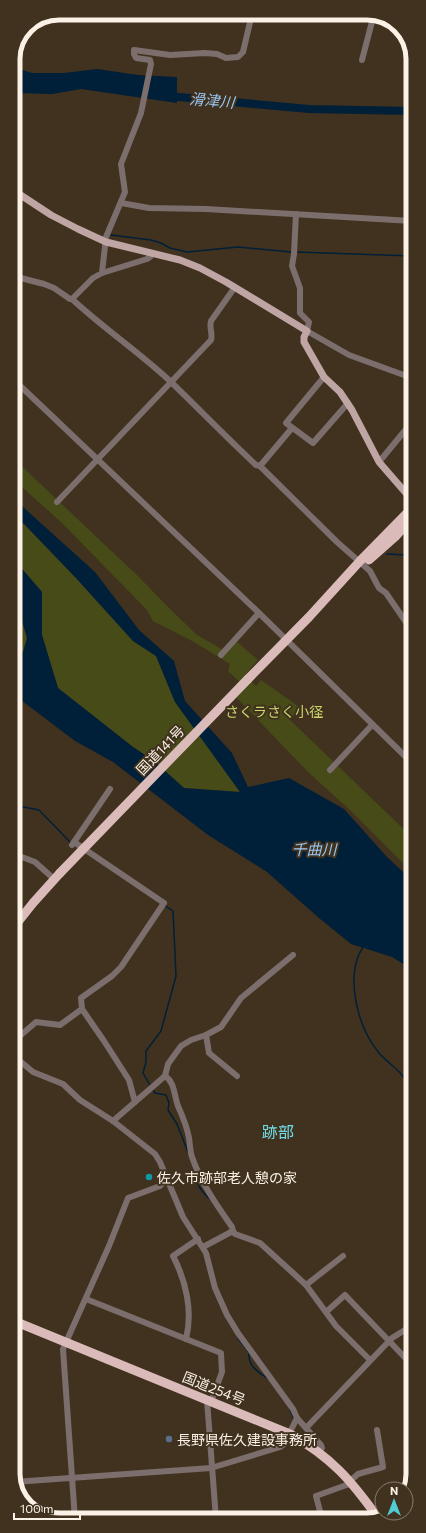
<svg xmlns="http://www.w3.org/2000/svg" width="426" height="1533" font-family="Commissioner,'Noto Sans JP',sans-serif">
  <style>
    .green { fill: #464b18 }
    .water { fill: #001f38 }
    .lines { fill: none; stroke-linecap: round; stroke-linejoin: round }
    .stream { stroke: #001f38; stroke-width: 1.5 }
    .river { stroke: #001f38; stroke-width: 8 }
    .minor { stroke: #7b6e6d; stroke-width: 6 }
    .major { stroke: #c0a5a5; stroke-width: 7 }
    .highway { stroke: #dbbbba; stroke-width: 9 }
    .highway-bridge { stroke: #dbbbba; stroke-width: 9 }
    .culture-dot { fill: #0f9aa8; stroke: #40321f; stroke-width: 1.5 }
    .service-dot { fill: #5c6f8a; stroke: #40321f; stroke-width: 1.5 }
    .labels { text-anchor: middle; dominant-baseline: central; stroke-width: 4; stroke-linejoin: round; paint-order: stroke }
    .park-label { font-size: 14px; fill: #cad66c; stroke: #40321f }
    .street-label { font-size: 14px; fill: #fbf1e6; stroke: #40321f }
    .poi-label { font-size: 14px; fill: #fbf1e6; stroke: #40321f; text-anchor: start }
    .water-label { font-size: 15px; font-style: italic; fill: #9ac8f4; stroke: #40321f }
    .quarter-label { font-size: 16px; fill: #71dce7; stroke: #40321f }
    .rim { fill: none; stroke: #fbf1e6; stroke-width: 5 }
  </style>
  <rect width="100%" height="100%" fill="#40321f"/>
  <g class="green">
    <path d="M 13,458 L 139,577 L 167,606 L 197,635 L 225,651 L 236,641 L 258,660 L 244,676 L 256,686 L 261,680 L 301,708 L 290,720 L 413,838 L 413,873 L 352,812 L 307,771 L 236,697 L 245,687 L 228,671 L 230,664 L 194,642 L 153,621 L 147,610 L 62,523 L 13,479 Z"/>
    <path d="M 13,515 L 25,525 L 76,578 L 133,641 L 156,656 L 175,702 L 240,792 L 184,788 L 154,761 L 133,747 L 58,688 L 42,635 L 42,592 L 23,570 L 13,561 Z"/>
    <path d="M 13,601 L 17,604 L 27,638 L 23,652 L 13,649 Z"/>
  </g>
  <g class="water">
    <path d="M 13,67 L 32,73 L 64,73 L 97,69 L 138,75 L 177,77 L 177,103 L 81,89 L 52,94 L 13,93 Z"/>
    <path d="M 13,498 L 95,572 L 139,630 L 174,661 L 185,701 L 232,753 L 248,787 L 289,778 L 344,809 L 387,857 L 413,881 L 413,970 L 392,957 L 351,944 L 319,918 L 267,872 L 208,835 L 113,762 L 75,741 L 13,694 L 13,649 L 23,652 L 27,638 L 17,604 L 13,601 L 13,561 L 23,570 L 42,592 L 42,635 L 58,688 L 133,747 L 154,761 L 184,788 L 240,792 L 175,702 L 156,656 L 133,641 L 76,578 L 25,525 L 13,515 Z"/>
  </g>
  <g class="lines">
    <g class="stream">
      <path d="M 111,235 L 151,240 L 161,243 L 170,248 L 187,252 L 238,247 L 291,252"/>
      <path d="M 296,252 L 412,256"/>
      <path d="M 387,554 L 406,555 L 412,552"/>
      <path d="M 13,799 L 18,806 L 39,810 L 71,843"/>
      <path d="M 363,947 C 344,976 358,1028 379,1053 C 386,1061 395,1067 402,1075 C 406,1079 409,1085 413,1090"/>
      <path d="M 151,1087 L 143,1073 L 146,1062 L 146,1051 L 161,1031 L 176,976 L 173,911 L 164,905"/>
      <path d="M 153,1090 L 155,1093 L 166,1095 L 169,1103 L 168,1110 L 177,1124 L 188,1152"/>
      <path d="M 199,1179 L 197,1181 C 199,1189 204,1194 210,1199"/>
      <path d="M 238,1338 L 249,1353 C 248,1366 257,1371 267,1378"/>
      <path d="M 290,1410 L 294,1419"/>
      <path d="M 306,1433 L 310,1437"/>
    </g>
    <path class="river" d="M 168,96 L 309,109 L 412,111"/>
    <g class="minor">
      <path d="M 362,60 L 374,14"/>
      <path d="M 121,203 L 149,208 L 206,209 L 412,221"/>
      <path d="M 296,214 L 294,254 L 292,266 L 300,288 L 300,313 L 309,322 L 307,331 L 349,355 L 412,378"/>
      <path d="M 102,273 L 147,259 L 151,256 L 151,253"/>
      <path d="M 13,276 L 44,284 L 54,288 L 70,299 L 72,299 C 103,328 139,352 171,382 C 199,409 227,438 256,465 L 260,466 L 337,542 L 370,571 L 379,588 L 386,593 L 412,631"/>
      <path d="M 72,299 L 93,278 L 102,273 L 106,237 L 125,192 L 121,164 L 141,113 L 151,64 L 150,60 L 136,58 L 134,54 L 134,50 L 170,55 L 205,53 L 217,54 L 226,58 L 238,57 L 243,52 L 251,18 L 254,13"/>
      <path d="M 324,377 L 286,423 L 313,443 L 348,403"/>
      <path d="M 13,379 L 259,613 L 413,764"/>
      <path d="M 379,462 L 412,422"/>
      <path d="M 260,466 L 292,428"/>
      <path d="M 57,502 L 211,340 C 213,334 209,328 211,321 L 235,287"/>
      <path d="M 221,655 L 259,613"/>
      <path d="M 330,770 L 372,725"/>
      <path d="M 74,842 L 164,903 L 121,967 L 112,976 L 81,998 L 82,1009 L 104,1041 L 129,1080 L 135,1102"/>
      <path d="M 72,845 L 110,789"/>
      <path d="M 14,854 L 35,862 L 54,879"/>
      <path d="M 206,1035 L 209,1053 L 237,1076"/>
      <path d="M 14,1041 L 36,1022 L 60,1025 L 82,1009"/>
      <path d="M 14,1056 L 33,1072 L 63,1084 L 80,1100 L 113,1121 L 155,1154 L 160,1162 L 183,1217 L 206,1253 L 215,1288 L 227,1315 L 238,1333 L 293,1409 L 297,1418 L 321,1445 L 322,1448 L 319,1452"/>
      <path d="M 165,1076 C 175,1082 174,1096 178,1106 C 183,1117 187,1127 189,1138 C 190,1144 190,1151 192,1157 C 201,1183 216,1204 232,1227 L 233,1231 L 235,1234 L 260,1243 L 293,1273 L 306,1285 L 336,1326 L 370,1360"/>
      <path d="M 113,1121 L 165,1076 L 168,1064 L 181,1046 L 191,1040 L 206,1035 L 221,1027 L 241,998 L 293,955"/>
      <path d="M 203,1247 L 233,1231"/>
      <path d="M 306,1285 L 343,1256"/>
      <path d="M 86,1299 L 221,1353 L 222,1372 L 211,1402"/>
      <path d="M 326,1312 L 345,1295 L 413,1366"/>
      <path d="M 186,1339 C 193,1311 186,1281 173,1256 L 198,1239"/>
      <path d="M 207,1400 L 216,1519"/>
      <path d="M 306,1428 L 392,1338 L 413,1325"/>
      <path d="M 350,1481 L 358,1474 L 383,1467 L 377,1430"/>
      <path d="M 14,1482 L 211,1468 L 280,1447 L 284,1444 L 297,1418"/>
      <path d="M 322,1519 L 316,1496 L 352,1483"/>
      <path d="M 75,1520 L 63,1349 L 109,1246 L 128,1198 L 160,1186 L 167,1179"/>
    </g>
    <path class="major" d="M 13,190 L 51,215 L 78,229 L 106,242 L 180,260 L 200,268 L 226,282 L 307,331 L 304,337 L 304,342 L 324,377 L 340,392 L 352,410 L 379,462 L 412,500"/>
    <g class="highway">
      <path d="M 369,560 L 395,537 L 412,518"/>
      <path d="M 248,679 L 309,617 L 360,561 L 412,508"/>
      <path d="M 14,927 L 33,903 L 60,873"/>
      <path d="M 14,1321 L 290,1434 C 331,1457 351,1480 378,1518"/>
    </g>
    <path class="highway-bridge" d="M 60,873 L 248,679"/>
  </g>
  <circle class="culture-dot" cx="149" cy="1177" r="4"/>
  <circle class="service-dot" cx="169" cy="1439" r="4"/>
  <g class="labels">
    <g class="park-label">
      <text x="274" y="711">さくラさく小径</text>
    </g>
    <g class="street-label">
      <text transform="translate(160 750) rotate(-46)">国道141号</text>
      <text transform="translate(214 1388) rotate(22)">国道254号</text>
    </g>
    <g class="poi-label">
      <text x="157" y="1177">佐久市跡部老人憩の家</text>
      <text x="177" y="1439">長野県佐久建設事務所</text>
    </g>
    <g class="water-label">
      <text transform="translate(212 100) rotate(5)">滑津川</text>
      <text x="314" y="849">千曲川</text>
    </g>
    <g class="quarter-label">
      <text x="278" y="1131">跡部</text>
    </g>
  </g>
  <path d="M0 0H426V1533H0ZM59 20H367A39 39 0 0 1 406 59V1474A39 39 0 0 1 367 1513H59A39 39 0 0 1 20 1474V59A39 39 0 0 1 59 20Z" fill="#40321f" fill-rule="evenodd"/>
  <path class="rim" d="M59 20H367A39 39 0 0 1 406 59V1474A39 39 0 0 1 367 1513H59A39 39 0 0 1 20 1474V59A39 39 0 0 1 59 20Z"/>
  <g transform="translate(394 1501)"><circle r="19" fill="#40321f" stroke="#8b7e6f"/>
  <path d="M0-3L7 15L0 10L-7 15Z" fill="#52cbd7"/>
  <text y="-6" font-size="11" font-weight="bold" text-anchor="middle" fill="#fbf1e6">N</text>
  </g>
  <path d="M14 1513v6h66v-6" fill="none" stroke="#fbf1e6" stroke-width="2"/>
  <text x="20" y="1513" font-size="12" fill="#fbf1e6" stroke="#40321f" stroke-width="3" paint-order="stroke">100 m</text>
</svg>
